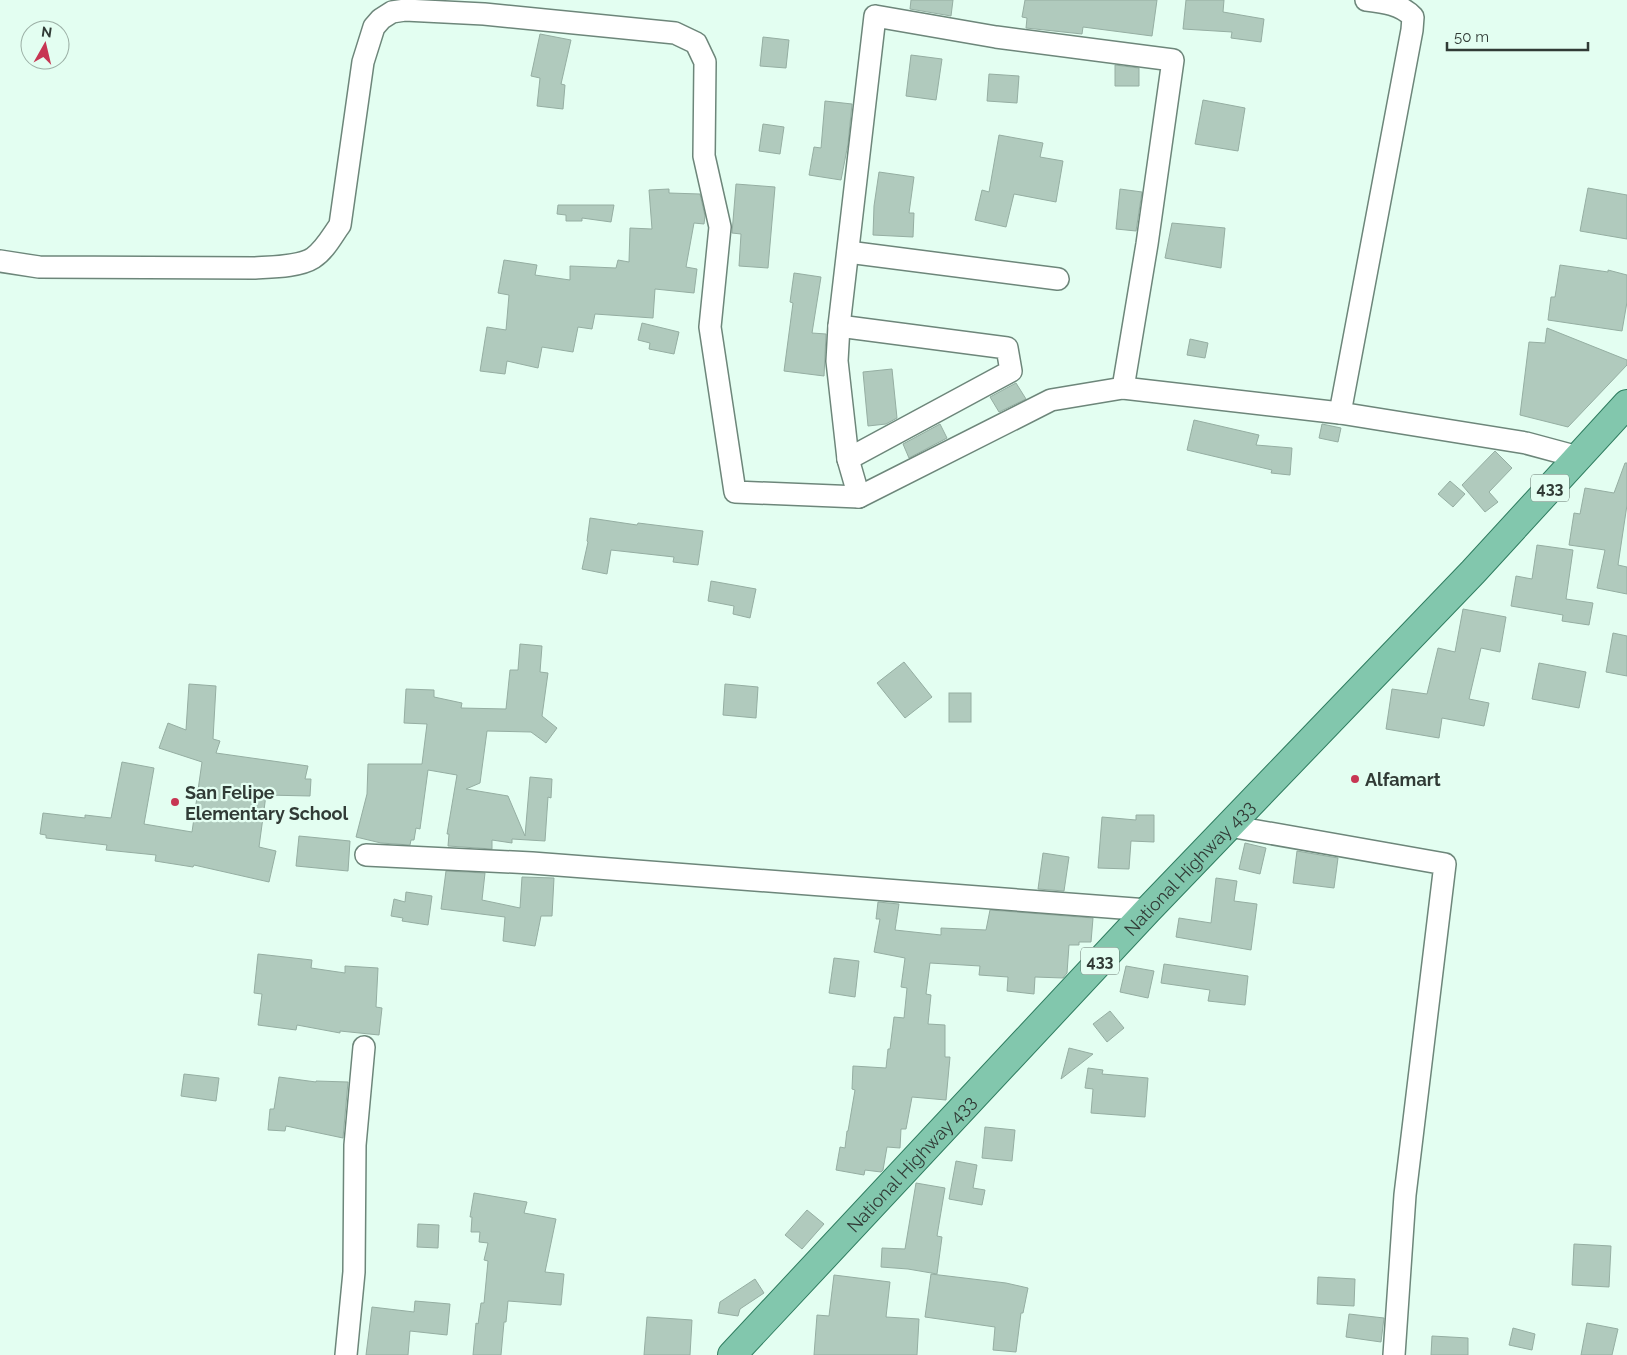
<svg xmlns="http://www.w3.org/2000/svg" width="1627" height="1355" font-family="Raleway,sans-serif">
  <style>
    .building { fill: #b0cabd; stroke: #95aea2 }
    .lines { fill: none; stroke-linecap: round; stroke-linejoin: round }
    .minor-casing { stroke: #6d867a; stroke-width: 24 }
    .primary-casing { stroke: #2f7d60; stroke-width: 30 }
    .minor { stroke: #fff; stroke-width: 21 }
    .primary { stroke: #82c7ad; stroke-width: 28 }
    .poi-dot { fill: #c73653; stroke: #e3fef1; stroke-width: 2 }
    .labels { text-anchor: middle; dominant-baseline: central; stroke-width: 4.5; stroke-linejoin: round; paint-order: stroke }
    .shield { fill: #e3fef1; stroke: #66766e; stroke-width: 1 }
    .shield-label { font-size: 16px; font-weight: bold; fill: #313b36 }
    .poi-label { font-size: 18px; font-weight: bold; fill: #313b36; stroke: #e3fef1; text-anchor: start }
    .street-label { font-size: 18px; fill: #313b36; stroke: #e3fef1 }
  </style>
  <rect width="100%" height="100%" fill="#e3fef1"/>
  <g class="building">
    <path d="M 911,0 L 953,0 L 951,16 L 910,9 Z"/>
    <path d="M 1025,0 L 1157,0 L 1152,36 L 1083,27 L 1082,34 L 1026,28 L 1027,18 L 1022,17 Z"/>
    <path d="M 1186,0 L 1224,0 L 1223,12 L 1264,19 L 1261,42 L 1231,38 L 1232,32 L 1183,29 Z"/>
    <path d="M 540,34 L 571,40 L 561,84 L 565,85 L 563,109 L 537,106 L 540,78 L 531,76 Z"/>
    <path d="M 763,37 L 789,40 L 786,68 L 760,66 Z"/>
    <path d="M 911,55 L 942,59 L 936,100 L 906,96 Z"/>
    <path d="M 1115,65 L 1139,68 L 1139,86 L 1115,86 Z"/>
    <path d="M 989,74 L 1019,76 L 1017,103 L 987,101 Z"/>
    <path d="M 1203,100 L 1245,108 L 1238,151 L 1195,144 Z"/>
    <path d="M 825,101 L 852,104 L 848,144 L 841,180 L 809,175 L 814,147 L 821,148 Z"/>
    <path d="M 763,124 L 784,127 L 780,154 L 759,151 Z"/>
    <path d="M 999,135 L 1043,143 L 1040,157 L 1063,161 L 1056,202 L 1014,194 L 1006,227 L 975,220 L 982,190 L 989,192 Z"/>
    <path d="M 879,172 L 914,177 L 909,213 L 914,213 L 913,237 L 873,235 L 874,206 Z"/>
    <path d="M 736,184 L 775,187 L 768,268 L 739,266 L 741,234 L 732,233 Z"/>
    <path d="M 1588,188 L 1627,195 L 1627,239 L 1580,231 Z"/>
    <path d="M 669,189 L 669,193 L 700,194 L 705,216 L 704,224 L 694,223 L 686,267 L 697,269 L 694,293 L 655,289 L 653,318 L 595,314 L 592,329 L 578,327 L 573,352 L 542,347 L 538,368 L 507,361 L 505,374 L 480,371 L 487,327 L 506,330 L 509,295 L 498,293 L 504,260 L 537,265 L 535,275 L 570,280 L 570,266 L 616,268 L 618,260 L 629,262 L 630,228 L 652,229 L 649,190 Z"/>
    <path d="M 1120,189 L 1142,192 L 1136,231 L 1116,229 Z"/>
    <path d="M 558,205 L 614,205 L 611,222 L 582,218 L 582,221 L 566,221 L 566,215 L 557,214 Z"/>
    <path d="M 1172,223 L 1225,228 L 1221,268 L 1165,258 Z"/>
    <path d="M 1560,265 L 1608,272 L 1608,270 L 1627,275 L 1627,302 L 1622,331 L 1548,320 L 1551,297 L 1555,297 Z"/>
    <path d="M 794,273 L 821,277 L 812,333 L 826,334 L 824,376 L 784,371 L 793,303 L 790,302 Z"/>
    <path d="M 642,323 L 679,332 L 674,354 L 649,349 L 650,343 L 638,340 Z"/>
    <path d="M 1547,328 L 1627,360 L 1627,365 L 1568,427 L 1520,415 L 1529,342 L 1545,343 Z"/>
    <path d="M 1190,339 L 1208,343 L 1205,358 L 1187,355 Z"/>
    <path d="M 892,369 L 897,418 L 886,424 L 868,426 L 863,372 Z"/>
    <path d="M 1016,383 L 1026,399 L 999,412 L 990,397 Z"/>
    <path d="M 1194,420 L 1259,435 L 1256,445 L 1292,448 L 1290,475 L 1271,473 L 1272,470 L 1187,450 Z"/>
    <path d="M 940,424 L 947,438 L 909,458 L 903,444 Z"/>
    <path d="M 1322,424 L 1341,428 L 1338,442 L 1319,438 Z"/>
    <path d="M 1495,451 L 1512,468 L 1489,492 L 1498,502 L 1485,512 L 1462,485 Z"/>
    <path d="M 1625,463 L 1627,463 L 1627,505 L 1618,565 L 1627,567 L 1627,594 L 1597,588 L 1605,550 L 1569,545 L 1574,513 L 1580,514 L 1585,488 L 1614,493 Z"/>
    <path d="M 1450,481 L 1465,494 L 1453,507 L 1438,494 Z"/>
    <path d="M 590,518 L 637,525 L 638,523 L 703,531 L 698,565 L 673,562 L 674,557 L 611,550 L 607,574 L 582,569 L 588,542 L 587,541 Z"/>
    <path d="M 1537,545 L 1573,550 L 1566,599 L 1593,603 L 1589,625 L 1562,621 L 1563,615 L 1511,606 L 1516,576 L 1532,579 Z"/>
    <path d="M 711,581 L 756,589 L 750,618 L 733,614 L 734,606 L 708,601 Z"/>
    <path d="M 1463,609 L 1506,617 L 1500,652 L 1481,648 L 1469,699 L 1489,703 L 1484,726 L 1442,718 L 1439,738 L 1386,729 L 1392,689 L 1427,694 L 1438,648 L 1455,652 Z"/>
    <path d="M 1613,633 L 1627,636 L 1627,676 L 1606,672 Z"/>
    <path d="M 520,644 L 542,646 L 540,672 L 548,673 L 542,716 L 557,728 L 546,743 L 531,732 L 487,731 L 480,783 L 466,789 L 508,796 L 525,836 L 530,777 L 552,779 L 551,798 L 548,797 L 545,841 L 512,839 L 512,843 L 492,840 L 492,849 L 448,846 L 449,834 L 447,834 L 457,775 L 428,770 L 420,829 L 416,828 L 414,840 L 411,840 L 410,845 L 381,843 L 356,837 L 367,794 L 368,764 L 422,764 L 427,724 L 404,723 L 406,689 L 434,690 L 434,697 L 462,703 L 461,708 L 506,709 L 510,670 L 518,670 Z"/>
    <path d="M 904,662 L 932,697 L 905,718 L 877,683 Z"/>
    <path d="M 1539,663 L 1586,672 L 1579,708 L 1532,699 Z"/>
    <path d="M 189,684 L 216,686 L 213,739 L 220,741 L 216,753 L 308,766 L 305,779 L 311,779 L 310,796 L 266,795 L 259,847 L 276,851 L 269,882 L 194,865 L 193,867 L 155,861 L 156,855 L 106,850 L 107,845 L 46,838 L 46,835 L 40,834 L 43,813 L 85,818 L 85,815 L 111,818 L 122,762 L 154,768 L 144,824 L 192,832 L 202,762 L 159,748 L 168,723 L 186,730 Z"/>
    <path d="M 725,684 L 758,687 L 756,718 L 723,715 Z"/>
    <rect x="949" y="693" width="22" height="29"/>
    <path d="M 1136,815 L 1154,815 L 1154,842 L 1131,841 L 1129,869 L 1098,868 L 1102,817 L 1136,820 Z"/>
    <path d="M 299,836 L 350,841 L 348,871 L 296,866 Z"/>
    <path d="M 1245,843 L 1266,848 L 1260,874 L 1239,869 Z"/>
    <path d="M 1297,851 L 1338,858 L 1334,888 L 1293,883 Z"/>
    <path d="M 1043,853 L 1069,857 L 1064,891 L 1038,889 Z"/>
    <path d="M 446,871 L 485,873 L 482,900 L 520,908 L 522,877 L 554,878 L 552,916 L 541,916 L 535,946 L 503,941 L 505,917 L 441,909 Z"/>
    <path d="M 1216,878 L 1237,881 L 1234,901 L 1257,904 L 1251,950 L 1176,937 L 1179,918 L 1211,923 Z"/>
    <path d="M 406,892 L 432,896 L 428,925 L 402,921 L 403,918 L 391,916 L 394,899 L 405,902 Z"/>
    <path d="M 878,902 L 899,904 L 895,930 L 941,935 L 941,928 L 986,930 L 990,910 L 1093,918 L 1091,942 L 1079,942 L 1079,945 L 1069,945 L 1067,973 L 1063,978 L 1035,977 L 1034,994 L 1007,991 L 1008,977 L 979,975 L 980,966 L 930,963 L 926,994 L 931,995 L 928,1024 L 945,1025 L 945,1057 L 950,1057 L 946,1100 L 912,1097 L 906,1129 L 901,1129 L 900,1148 L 887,1147 L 883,1170 L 881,1172 L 865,1170 L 864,1175 L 836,1170 L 840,1147 L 845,1148 L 847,1131 L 848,1131 L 855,1090 L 852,1089 L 853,1066 L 886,1068 L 888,1049 L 890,1049 L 894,1017 L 904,1018 L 907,988 L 901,987 L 905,958 L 874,952 L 880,919 L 876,919 Z"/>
    <path d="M 258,954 L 312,960 L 311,968 L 345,973 L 345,966 L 378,968 L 376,1007 L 382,1008 L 379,1035 L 340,1031 L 340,1033 L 297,1025 L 296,1030 L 258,1025 L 262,994 L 254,993 Z"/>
    <path d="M 834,958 L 859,961 L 855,997 L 829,993 Z"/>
    <path d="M 1164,964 L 1248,976 L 1245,1005 L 1208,1001 L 1210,990 L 1161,983 Z"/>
    <path d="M 1126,966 L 1154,971 L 1148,998 L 1120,992 Z"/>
    <path d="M 1110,1011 L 1124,1028 L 1107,1042 L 1093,1024 Z"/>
    <path d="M 1069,1048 L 1093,1054 L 1061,1079 Z"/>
    <path d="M 1088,1068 L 1103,1070 L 1102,1074 L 1148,1078 L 1145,1117 L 1091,1113 L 1093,1089 L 1085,1088 Z"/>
    <path d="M 184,1074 L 219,1078 L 216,1101 L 181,1096 Z"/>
    <path d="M 279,1077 L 316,1082 L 316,1081 L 348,1082 L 343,1138 L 286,1126 L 285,1131 L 268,1130 L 270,1109 L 274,1109 Z"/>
    <path d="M 985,1127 L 1015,1130 L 1012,1161 L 982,1158 Z"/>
    <path d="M 956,1161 L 977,1165 L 973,1188 L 985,1190 L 982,1205 L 949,1199 Z"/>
    <path d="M 916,1183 L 945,1188 L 937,1236 L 942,1237 L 937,1274 L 908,1269 L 881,1267 L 882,1248 L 905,1249 Z"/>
    <path d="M 474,1193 L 527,1202 L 524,1213 L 556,1219 L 545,1272 L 564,1274 L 561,1305 L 508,1301 L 506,1322 L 504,1322 L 501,1355 L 473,1355 L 476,1323 L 478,1324 L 481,1303 L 484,1303 L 488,1261 L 484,1260 L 488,1243 L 479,1242 L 480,1232 L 471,1232 L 472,1217 L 470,1217 Z"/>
    <path d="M 807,1210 L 824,1224 L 802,1249 L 785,1235 Z"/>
    <path d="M 418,1224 L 439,1225 L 438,1248 L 417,1247 Z"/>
    <path d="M 1574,1244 L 1611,1246 L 1609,1287 L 1572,1285 Z"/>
    <path d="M 931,1274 L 1006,1283 L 1028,1288 L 1023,1313 L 1021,1313 L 1016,1352 L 993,1350 L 995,1327 L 925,1317 Z"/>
    <path d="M 834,1275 L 890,1282 L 886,1317 L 919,1319 L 917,1355 L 814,1355 L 817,1315 L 829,1316 Z"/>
    <path d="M 1318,1277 L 1355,1279 L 1354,1306 L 1317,1304 Z"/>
    <path d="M 755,1279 L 764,1293 L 740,1309 L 738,1316 L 718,1313 L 720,1302 Z"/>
    <path d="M 415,1301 L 450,1304 L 447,1335 L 410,1331 L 408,1355 L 366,1355 L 372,1307 L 414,1312 Z"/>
    <path d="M 1349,1314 L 1384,1318 L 1381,1342 L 1346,1337 Z"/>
    <path d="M 647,1317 L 692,1320 L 690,1355 L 644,1355 Z"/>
    <path d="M 1587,1323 L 1618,1329 L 1612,1355 L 1581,1355 Z"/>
    <path d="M 1513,1328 L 1535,1334 L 1532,1350 L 1509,1345 Z"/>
    <path d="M 1432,1336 L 1468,1338 L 1468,1355 L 1431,1355 Z"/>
  </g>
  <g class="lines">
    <g class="minor-casing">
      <g id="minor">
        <path d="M 848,252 L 1058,279"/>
        <path d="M 0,261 L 39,267 L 255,268 C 271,267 299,267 313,258 C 325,250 332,236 340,225 L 363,62 L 374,27 L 381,19 L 392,12 L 405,10 L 484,14 L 675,33 L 696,43 L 705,62 L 704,156 L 720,227 L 710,327 L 735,492 L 859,497 L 1051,400 L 1123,388 L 1340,413 L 1526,443 L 1578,457"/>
        <path d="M 839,326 L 1007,348 L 1011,371 L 848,459"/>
        <path d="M 1340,413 L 1412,30 L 1413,17 C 1401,4 1383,2 1366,0"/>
        <path d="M 859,497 L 848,459 L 837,361 L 839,326 L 875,16 L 996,37 L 1173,60 L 1147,244 L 1123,388"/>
        <path d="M 1229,826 L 1445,864 L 1405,1195 L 1394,1355"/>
        <path d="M 366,855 L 532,863 L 1148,910"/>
        <path d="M 346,1355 L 354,1272 L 355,1145 L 364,1047"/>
      </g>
    </g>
    <g class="primary-casing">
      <g id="primary">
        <path id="s1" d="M 732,1355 L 1148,910 L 1473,572 L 1627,404"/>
      </g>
    </g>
    <use href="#minor" class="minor"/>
    <use href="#primary" class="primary"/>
  </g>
  <g class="poi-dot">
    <circle cx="1355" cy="779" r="5"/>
    <circle cx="175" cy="802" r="5"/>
  </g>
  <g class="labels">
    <g class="shield">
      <rect x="1531" y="474.5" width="38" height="27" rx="4"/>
      <rect x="1081" y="947.5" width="38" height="27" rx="4"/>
    </g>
    <g class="shield-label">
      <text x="1550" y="488">433</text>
      <text x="1100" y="961">433</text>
    </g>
    <g class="poi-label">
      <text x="1365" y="779">Alfamart</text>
      <text x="185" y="792">San Felipe<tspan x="185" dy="21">Elementary School</tspan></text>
    </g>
    <g class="street-label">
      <text stroke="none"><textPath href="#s1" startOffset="668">National Highway 433</textPath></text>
      <text stroke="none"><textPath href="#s1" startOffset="262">National Highway 433</textPath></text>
    </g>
  </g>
  <g transform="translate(45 45) rotate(8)"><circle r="24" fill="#e3fef1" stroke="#9cb0a6"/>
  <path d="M0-4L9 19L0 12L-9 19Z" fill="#c73653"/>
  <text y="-8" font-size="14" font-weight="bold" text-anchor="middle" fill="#313b36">N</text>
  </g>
  <path d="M1447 42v8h141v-8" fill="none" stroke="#313b36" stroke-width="2.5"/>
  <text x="1454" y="42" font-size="15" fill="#313b36" stroke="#e3fef1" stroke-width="4" paint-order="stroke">50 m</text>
</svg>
